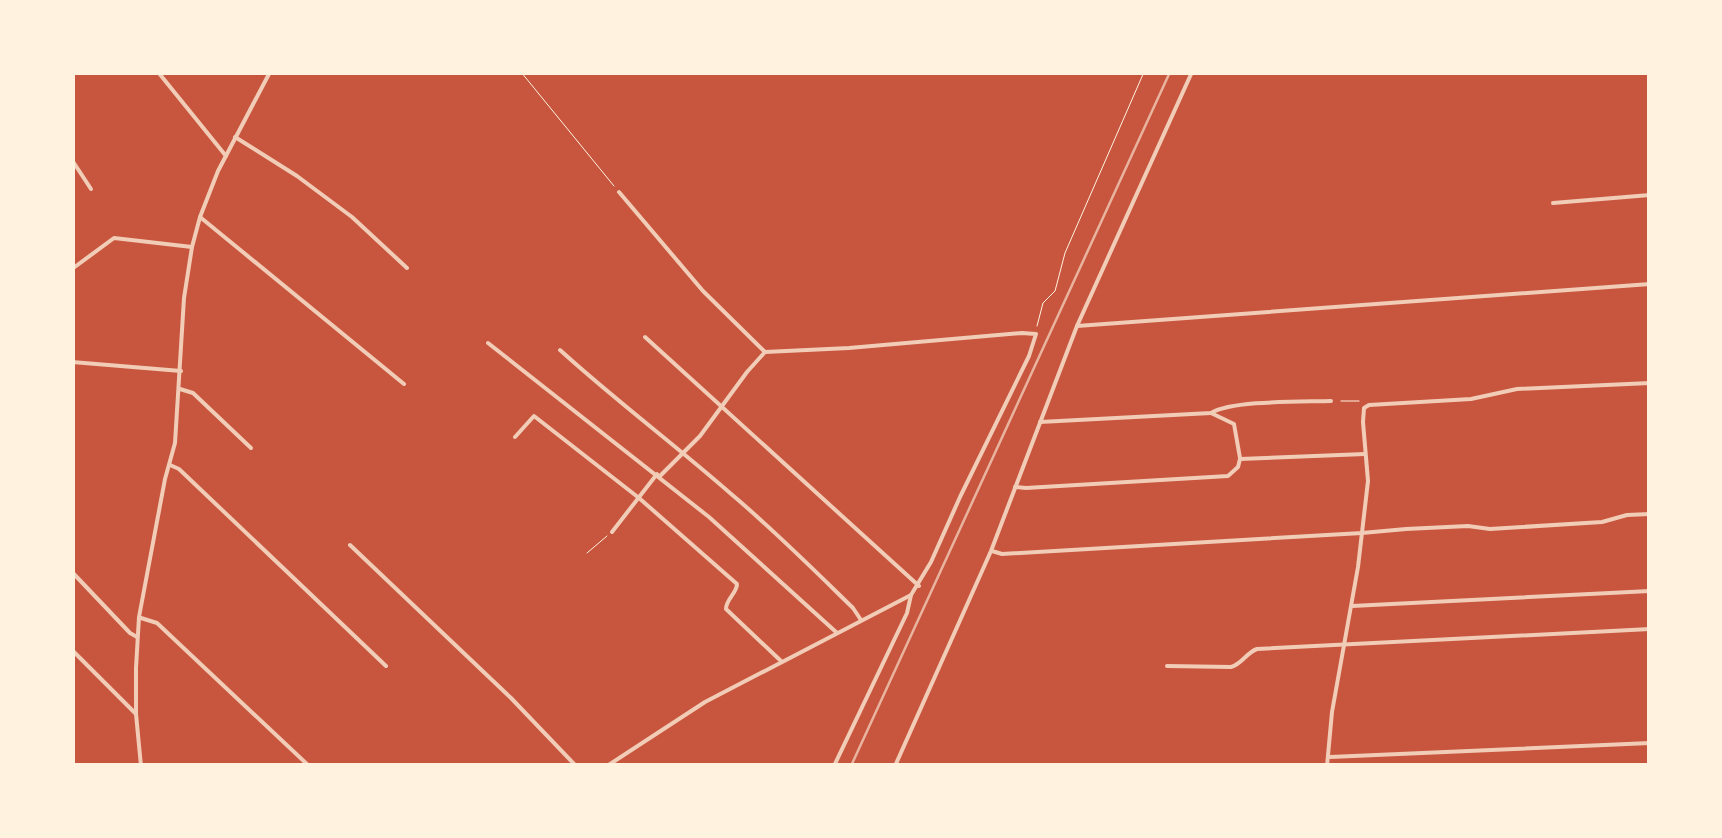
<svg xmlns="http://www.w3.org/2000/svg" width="1722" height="838" font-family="'Source Sans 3',sans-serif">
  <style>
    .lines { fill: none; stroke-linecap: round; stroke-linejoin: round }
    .path { stroke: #fff3e0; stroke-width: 1 }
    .minor { stroke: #f1ccb7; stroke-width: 4 }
    .rail { stroke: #e9b49f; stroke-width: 2.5 }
  </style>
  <rect width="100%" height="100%" fill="#c8553d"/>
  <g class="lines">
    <g class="path">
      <path d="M 521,72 L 614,186"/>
      <path d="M 1037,326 L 1043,303 L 1055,291 L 1065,253 L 1144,72"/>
      <path d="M 1341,401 L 1359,401"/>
      <path d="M 587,553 L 607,536"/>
    </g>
    <g class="minor">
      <path d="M 158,72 L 226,156"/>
      <path d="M 235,137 L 297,176 L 352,217 L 407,268"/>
      <path d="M 72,160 L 91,189"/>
      <path d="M 1553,203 L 1650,195"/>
      <path d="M 200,217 L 404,384"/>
      <path d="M 72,269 L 114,238 L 192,247"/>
      <path d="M 1077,326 L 1650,284"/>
      <path d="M 645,337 L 919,586"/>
      <path d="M 488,343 L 709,517 L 836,632"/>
      <path d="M 560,350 C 615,400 674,444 730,493 C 773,529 813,569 853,608 L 861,620"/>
      <path d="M 72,362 L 181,371"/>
      <path d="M 180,389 L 193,393 L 251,448"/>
      <path d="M 1211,413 L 1234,424 L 1240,458"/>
      <path d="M 1040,422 L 1211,413 C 1233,400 1303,402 1331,401"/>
      <path d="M 515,437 L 534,416 L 639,498 L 737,584 C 737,593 726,599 726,609 L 781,661"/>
      <path d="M 170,465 L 179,469 L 386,666"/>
      <path d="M 660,476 L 700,436 L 747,372 L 765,352"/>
      <path d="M 1015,487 L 1026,488 L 1228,476 L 1238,467 L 1240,459 L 1365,454"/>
      <path d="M 612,532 L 657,474"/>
      <path d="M 350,545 L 511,698 L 576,766"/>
      <path d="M 992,551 L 1002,554 L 1362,533 L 1406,529 L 1468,526 L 1490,529 L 1602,522 L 1627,515 L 1650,514"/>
      <path d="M 72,572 L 130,633 L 137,637"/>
      <path d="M 1352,606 L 1650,591"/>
      <path d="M 141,618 L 157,623 L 309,766"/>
      <path d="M 72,650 L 136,714"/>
      <path d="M 1167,666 L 1231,667 C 1242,664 1246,653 1257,649 L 1650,629"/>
      <path d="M 1330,757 L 1650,743"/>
      <path d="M 141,766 L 136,714 L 136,668 L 139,617 L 165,479 L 175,443 L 184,298 L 192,247 L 200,217 L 218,171 L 270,72"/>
      <path d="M 607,766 L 705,702 L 911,595 L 931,562 L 960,497 L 1029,356 L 1036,334 L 1022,333 L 849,348 L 765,352 L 703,291 L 619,192"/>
      <path d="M 834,766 L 907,613 L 911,595"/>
      <path d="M 895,766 L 991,551 L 1077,326 L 1192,72"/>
      <path d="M 1327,766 L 1332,712 L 1358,567 L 1368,481 L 1363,422 L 1364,408 L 1369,405 L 1471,399 L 1517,389 L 1650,383"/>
    </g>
    <path class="rail" d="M 851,766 L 1170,72"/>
  </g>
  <rect width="1722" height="838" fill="none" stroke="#fff3e0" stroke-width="150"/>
</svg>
